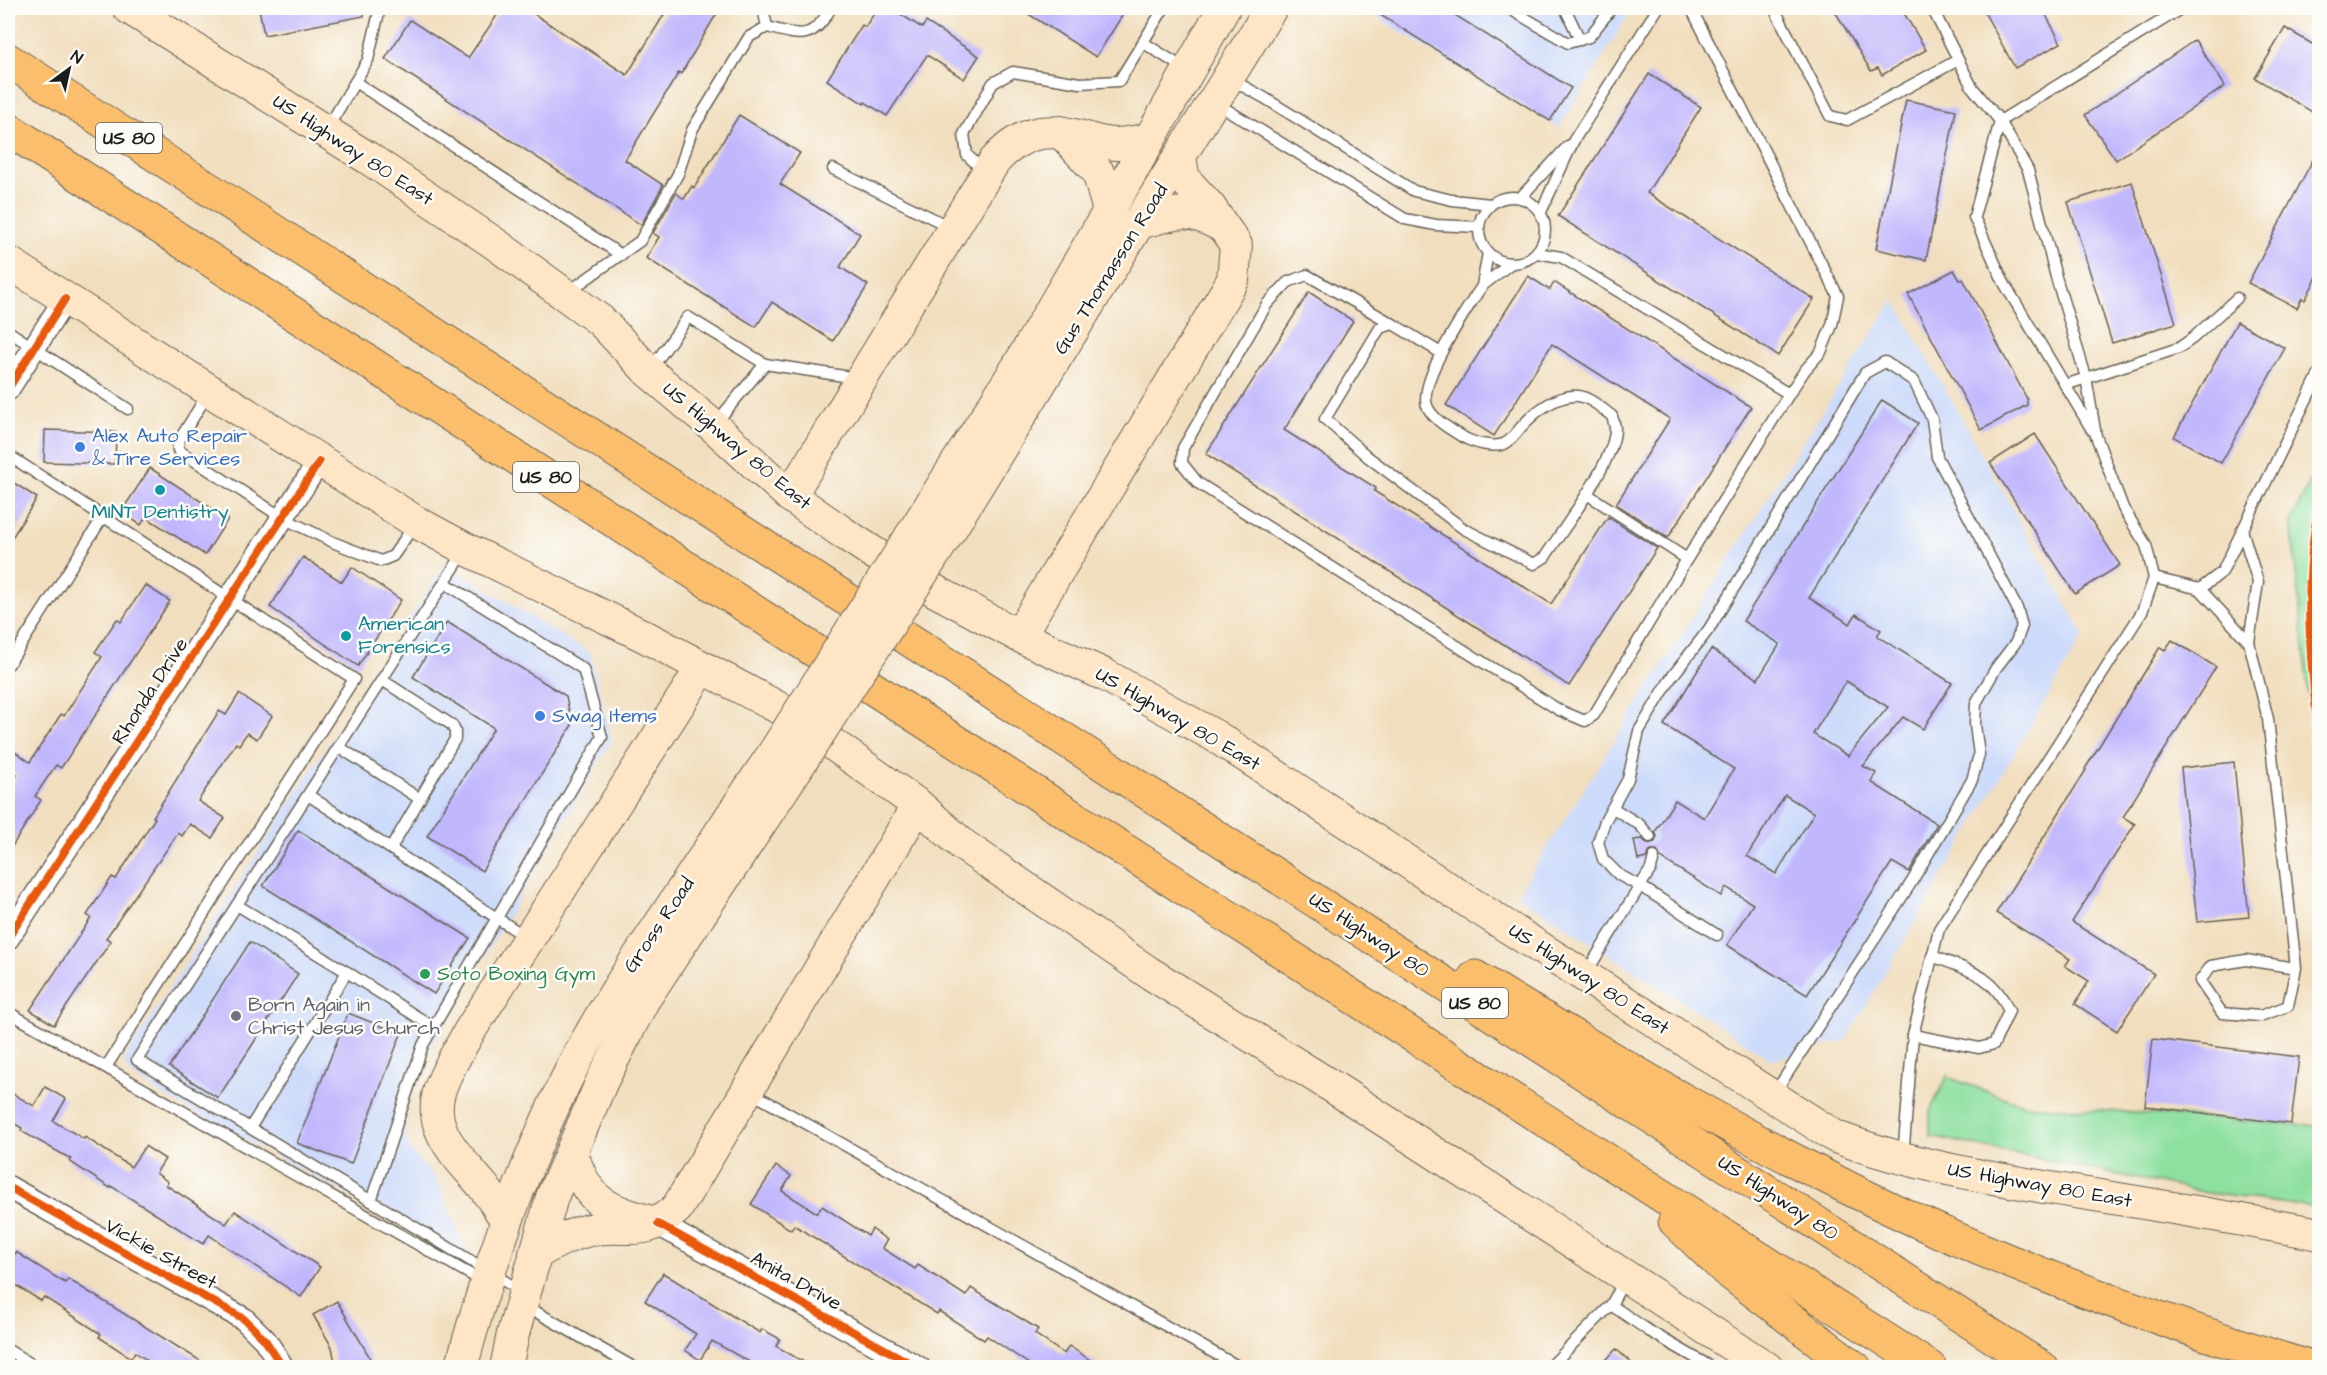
<svg xmlns="http://www.w3.org/2000/svg" width="2327" height="1375" font-family="'Architects Daughter',sans-serif">
  <style>
    .built { fill: #cddbfa }
    .green { fill: #8ee0a0; stroke: #557e5e; stroke-width: 1.5 }
    .building { fill: #c1b7fd; fill-rule: evenodd }
    .lines { fill: none; stroke-linecap: round; stroke-linejoin: round }
    .lane-casing { stroke: #676055; stroke-width: 13 }
    .street-casing { stroke: #676055; stroke-width: 25 }
    .secondary-casing { stroke: #676055; stroke-width: 34 }
    .highway-casing { stroke: #676055; stroke-width: 35 }
    .lane { stroke: #fff; stroke-width: 10 }
    .street { stroke: #fff; stroke-width: 22 }
    .secondary { stroke: #fde5c5; stroke-width: 32 }
    .highway { stroke: #fabe6d; stroke-width: 33 }
    .secondary-bridge-casing { stroke: #676055; stroke-width: 34; stroke-linecap: butt }
    .secondary-bridge { stroke: #fde5c5; stroke-width: 32 }
    .cycleway-casing { stroke: #fdfcf7; stroke-width: 11 }
    .cycleway { stroke: #e8590c; stroke-width: 8 }
    .shop-dot { fill: #3f7fe0; stroke: #fdfcf7; stroke-width: 2 }
    .culture-dot { fill: #0f9aa8; stroke: #fdfcf7; stroke-width: 2 }
    .leisure-dot { fill: #2e9e5b; stroke: #fdfcf7; stroke-width: 2 }
    .worship-dot { fill: #6b7280; stroke: #fdfcf7; stroke-width: 2 }
    .labels { text-anchor: middle; dominant-baseline: central; stroke-width: 5; stroke-linejoin: round; paint-order: stroke }
    .shield { fill: #fdfcf7; stroke: #605f5e; stroke-width: 1.5 }
    .shield-label { font-size: 18px; font-weight: bold; fill: #1c1c1c }
    .street-label { font-size: 20px; fill: #1c1c1c; stroke: #fdfcf7 }
    .shop-label { font-size: 20px; fill: #366cbe; stroke: #fdfcf7; text-anchor: start }
    .culture-label { font-size: 20px; fill: #0d838f; stroke: #fdfcf7 }
    .leisure-label { font-size: 20px; fill: #27864d; stroke: #fdfcf7; text-anchor: start }
    .worship-label { font-size: 20px; fill: #5b616d; stroke: #fdfcf7; text-anchor: start }
  </style>
  <rect width="100%" height="100%" fill="#fdfcf7"/>
  <filter id="ink" filterUnits="userSpaceOnUse"><feTurbulence type="fractalNoise" baseFrequency=".0167" numOctaves="2"/><feDisplacementMap in="SourceGraphic" scale="12" xChannelSelector="R" yChannelSelector="G"/><feConvolveMatrix kernelMatrix="1 2 1 2 8 2 1 2 1" color-interpolation-filters="sRGB"/></filter>
  <filter id="wash" filterUnits="userSpaceOnUse"><feTurbulence type="fractalNoise" baseFrequency=".008" numOctaves="4" result="noise"/><feDisplacementMap in="SourceGraphic" scale="24" xChannelSelector="R" yChannelSelector="G"/><feGaussianBlur stdDeviation="1.35" result="paint"/><feColorMatrix in="noise" values="0 0 0 0 0 0 0 0 0 0 0 0 0 0 0 0 0 1.4 0 .05"/><feComposite in="paint" operator="in"/></filter>
  <g filter="url(#wash)">
    <rect width="100%" height="100%" fill="#f1debe"/>
    <g class="built">
      <path d="M 1362,8 L 1633,8 L 1559,128 Z"/>
      <path d="M 1894,299 L 2084,635 L 1846,1040 L 1772,1060 L 1517,895 Z"/>
      <path d="M 445,564 L 590,653 L 612,740 L 407,1089 L 404,1128 L 410,1150 L 436,1179 L 470,1259 L 167,1098 L 130,1074 L 127,1070 L 124,1059 Z"/>
    </g>
    <g class="green">
      <path d="M 2319,462 L 2319,795 L 2291,522 Z"/>
      <path d="M 1947,1077 L 2025,1105 L 2319,1126 L 2319,1208 L 2207,1193 L 1930,1136 L 1930,1111 Z"/>
    </g>
    <g id="blocks">
      <g class="building">
        <path d="M 259,8 L 364,8 L 364,16 L 264,35 Z"/>
        <path d="M 502,8 L 525,8 L 627,75 L 668,8 L 720,8 L 681,74 L 679,72 L 625,160 L 663,185 L 641,225 L 385,59 L 410,20 L 468,58 Z"/>
        <path d="M 878,8 L 891,8 L 922,28 L 926,22 L 979,56 L 964,79 L 927,55 L 887,116 L 865,102 L 864,104 L 827,80 L 862,25 L 865,27 Z"/>
        <path d="M 1019,8 L 1127,8 L 1096,57 Z"/>
        <path d="M 1369,8 L 1444,8 L 1571,88 L 1550,121 Z"/>
        <path d="M 1833,8 L 1901,8 L 1926,50 L 1882,75 L 1878,68 L 1871,71 Z"/>
        <path d="M 1982,8 L 2042,8 L 2061,43 L 2015,68 Z"/>
        <path d="M 2285,28 L 2319,48 L 2319,116 L 2255,78 Z"/>
        <path d="M 2195,40 L 2225,86 L 2116,160 L 2085,115 Z"/>
        <path d="M 1649,74 L 1701,107 L 1647,193 L 1814,299 L 1778,356 L 1558,216 Z"/>
        <path d="M 1906,100 L 1956,110 L 1926,260 L 1876,249 Z"/>
        <path d="M 739,115 L 800,153 L 780,184 L 860,234 L 840,267 L 868,285 L 833,341 L 772,302 L 756,327 L 646,258 L 659,237 L 653,233 L 676,193 L 684,199 L 692,186 L 694,188 Z"/>
        <path d="M 2319,148 L 2319,273 L 2305,300 L 2302,298 L 2297,308 L 2248,283 Z"/>
        <path d="M 2132,182 L 2176,323 L 2112,343 L 2068,202 Z"/>
        <path d="M 1954,270 L 1960,280 L 1963,279 L 2027,399 L 2027,405 L 1981,430 L 1908,294 Z"/>
        <path d="M 1528,276 L 1550,290 L 1554,282 L 1751,407 L 1668,538 L 1616,504 L 1670,419 L 1552,344 L 1494,436 L 1446,405 Z"/>
        <path d="M 1309,292 L 1353,321 L 1284,430 L 1376,488 L 1374,491 L 1551,604 L 1608,517 L 1657,548 L 1569,686 L 1206,454 Z"/>
        <path d="M 2237,322 L 2285,348 L 2221,463 L 2174,437 Z"/>
        <path d="M 1882,400 L 1918,423 L 1809,598 L 1850,624 L 1856,614 L 1881,630 L 1877,636 L 1952,683 L 1923,729 L 1903,717 L 1863,766 L 1876,773 L 1871,782 L 1937,824 L 1909,872 L 1892,862 L 1807,995 L 1727,945 L 1753,904 L 1726,887 L 1721,896 L 1661,858 L 1656,850 L 1651,850 L 1646,858 L 1638,860 L 1634,840 L 1642,839 L 1648,844 L 1655,842 L 1657,836 L 1655,832 L 1675,800 L 1704,818 L 1734,769 L 1664,725 L 1711,649 L 1758,679 L 1780,644 L 1743,621 ZM 1846,681 L 1888,707 L 1848,756 L 1813,734 ZM 1785,795 L 1814,813 L 1776,874 L 1747,856 Z"/>
        <path d="M 45,430 L 116,432 L 115,464 L 44,462 Z"/>
        <path d="M 2035,434 L 2120,565 L 2075,594 L 1990,463 Z"/>
        <path d="M 150,468 L 228,519 L 205,555 L 146,517 L 141,525 L 121,512 Z"/>
        <path d="M 8,479 L 37,498 L 8,544 Z"/>
        <path d="M 303,557 L 342,582 L 352,567 L 401,600 L 358,666 L 270,607 Z"/>
        <path d="M 145,585 L 170,601 L 61,768 L 56,765 L 35,796 L 41,800 L 8,853 L 8,790 L 17,775 L 8,769 L 8,747 L 30,762 L 61,714 L 64,716 L 102,657 L 95,652 L 117,619 L 121,622 Z"/>
        <path d="M 447,622 L 566,696 L 572,725 L 482,871 L 427,836 L 494,728 L 413,677 Z"/>
        <path d="M 2172,640 L 2216,667 L 2123,817 L 2135,824 L 2072,922 L 2154,974 L 2117,1031 L 2075,1004 L 2089,981 L 2065,966 L 2070,959 L 1996,913 L 2086,770 L 2085,769 L 2160,647 L 2165,650 Z"/>
        <path d="M 239,694 L 272,716 L 257,739 L 247,733 L 239,745 L 236,743 L 198,801 L 225,818 L 212,838 L 190,824 L 182,836 L 178,833 L 106,938 L 111,941 L 54,1025 L 30,1010 L 91,918 L 87,915 L 112,877 L 116,879 L 155,818 L 153,817 L 219,711 L 226,715 Z"/>
        <path d="M 2234,762 L 2249,917 L 2197,922 L 2181,768 Z"/>
        <path d="M 298,830 L 470,938 L 434,994 L 263,886 Z"/>
        <path d="M 250,942 L 298,974 L 218,1098 L 169,1067 Z"/>
        <path d="M 348,1013 L 401,1034 L 351,1164 L 297,1143 Z"/>
        <path d="M 2153,1039 L 2299,1057 L 2291,1124 L 2145,1106 Z"/>
        <path d="M 45,1087 L 66,1099 L 53,1121 L 84,1139 L 85,1137 L 131,1167 L 145,1146 L 165,1159 L 156,1173 L 168,1182 L 166,1185 L 226,1224 L 235,1211 L 320,1267 L 301,1297 L 209,1235 L 203,1244 L 111,1186 L 110,1188 L 69,1161 L 71,1159 L 21,1131 L 22,1128 L 8,1120 L 8,1091 L 34,1106 Z"/>
        <path d="M 776,1166 L 791,1176 L 782,1191 L 817,1213 L 822,1206 L 868,1236 L 872,1229 L 887,1240 L 882,1248 L 915,1269 L 918,1265 L 966,1296 L 971,1288 L 1038,1329 L 1035,1334 L 1064,1354 L 1069,1346 L 1102,1368 L 1035,1368 L 987,1336 L 984,1340 L 939,1311 L 937,1314 L 794,1225 L 791,1230 L 751,1204 Z"/>
        <path d="M 16,1252 L 65,1283 L 68,1279 L 212,1368 L 158,1368 L 135,1352 L 131,1358 L 99,1337 L 101,1334 L 44,1297 L 41,1301 L 8,1280 L 8,1265 Z"/>
        <path d="M 663,1273 L 760,1333 L 762,1329 L 780,1339 L 776,1346 L 814,1368 L 760,1368 L 712,1341 L 700,1360 L 685,1350 L 696,1334 L 645,1301 Z"/>
        <path d="M 337,1301 L 369,1356 L 372,1368 L 336,1368 L 332,1347 L 313,1315 Z"/>
        <path d="M 1616,1349 L 1637,1368 L 1599,1368 Z"/>
      </g>
    </g>
  </g>
  <g filter="url(#ink)">
    <use href="#blocks" fill-opacity="0" stroke="#676055" stroke-width="1.5"/>
    <g class="lines">
      <g class="lane-casing">
        <g id="lane">
          <path d="M 763,8 L 767,27"/>
          <path d="M 1508,8 L 1568,43 L 1589,37 L 1612,8"/>
          <path d="M 1565,8 L 1580,40"/>
          <path d="M 1774,8 L 1830,116 L 1847,120 L 1958,60"/>
          <path d="M 1144,43 L 1185,69"/>
          <path d="M 1230,79 L 1263,97 L 1414,191 L 1452,200 L 1491,204"/>
          <path d="M 355,82 L 621,255"/>
          <path d="M 1216,103 L 1405,219 L 1436,225 L 1479,227"/>
          <path d="M 327,129 L 368,60 L 380,8"/>
          <path d="M 833,169 L 950,227"/>
          <path d="M 985,172 L 967,155 L 964,134 L 993,83 L 1013,72 L 1080,83 L 1119,81 L 1164,8"/>
          <circle cx="1512" cy="230" r="33"/>
          <path d="M 1520,198 L 1568,146"/>
          <path d="M 1541,212 L 1574,140 L 1658,8"/>
          <path d="M 1488,253 L 1482,286 L 1510,264"/>
          <path d="M 1537,253 L 1561,257 L 1789,394 L 1805,370 L 1821,352 L 1832,325 L 1838,296 L 1691,8"/>
          <path d="M 568,292 L 640,241 L 678,174 L 692,130 L 749,37 L 767,27 C 801,36 812,41 831,8"/>
          <path d="M 1393,324 L 1307,275 L 1288,282 L 1267,304 L 1183,448 L 1182,463 L 1198,483 L 1559,710 L 1585,721 L 1594,715 L 1687,559 L 1587,494"/>
          <path d="M 8,331 L 128,409"/>
          <path d="M 1441,353 L 1393,324 L 1380,328 L 1325,419 L 1368,457 L 1464,529 L 1534,564 L 1545,557 C 1563,529 1615,461 1615,429 C 1615,425 1613,420 1612,416 C 1601,408 1587,394 1572,396 C 1553,398 1535,412 1522,426 C 1518,431 1512,439 1506,443 C 1495,449 1473,443 1463,437 C 1450,429 1435,421 1428,408 C 1415,385 1468,307 1482,286"/>
          <path d="M 651,369 L 688,317 L 765,364"/>
          <path d="M 2065,385 L 2179,348 L 2193,338 L 2237,298"/>
          <path d="M 209,392 L 178,442 L 178,450 L 283,518 L 335,543 L 381,561 L 393,556 L 415,524"/>
          <path d="M 715,424 L 765,364 L 857,378"/>
          <path d="M 2092,430 L 2004,283 L 1974,217 L 2000,121 L 2182,8"/>
          <path d="M 8,455 L 354,679 L 106,1067"/>
          <path d="M 2242,530 L 2258,582 L 2249,642"/>
          <path d="M 464,552 L 137,1060 L 521,1291"/>
          <path d="M 1687,559 L 1789,394"/>
          <path d="M 2154,578 L 2200,589 L 2222,572 L 2320,372"/>
          <path d="M 2200,589 L 2249,642 L 2268,719 L 2296,968 L 2288,1006 L 2260,1016 L 2222,1013 L 2200,981 L 2211,966 L 2246,960 L 2296,968"/>
          <path d="M 8,665 L 103,517"/>
          <path d="M 382,680 L 452,725 L 455,731 L 455,739 L 391,848"/>
          <path d="M 339,747 L 420,799"/>
          <path d="M 308,795 L 526,937"/>
          <path d="M 1613,808 L 1640,825 L 1650,837"/>
          <path d="M 1654,857 L 1651,869 L 1640,886 L 1717,935"/>
          <path d="M 237,905 L 347,972"/>
          <path d="M 1586,973 L 1640,886 L 1619,875 L 1603,859 L 1598,842 L 1605,821 L 1628,779 L 1639,731 L 1671,678 L 1709,629 L 1865,373 L 1885,362 L 1914,381 L 1932,419 L 1937,457 L 2017,608 L 2022,626 L 2016,642 L 1996,668 L 1976,703 L 1975,725 L 1979,755 L 1972,780 L 1911,883 L 1774,1094"/>
          <path d="M 8,1012 L 482,1281"/>
          <path d="M 1913,1035 L 1979,1048 L 1994,1044 L 2009,1011 C 1993,974 1968,970 1932,956"/>
          <path d="M 750,1092 L 1241,1368"/>
          <path d="M 250,1128 L 347,972 L 433,1027"/>
          <path d="M 1903,1157 L 1913,1035 L 1939,929 L 2142,612 L 2154,578 L 2146,545 L 2123,508 L 2096,436 L 2086,377 L 2056,277 L 2028,170 L 2000,121 L 1972,87 L 1932,8"/>
          <path d="M 371,1201 L 423,1045 L 602,737 L 583,669 L 445,583"/>
          <path d="M 1625,1279 L 1611,1305 L 1649,1331 L 1713,1368"/>
          <path d="M 524,1305 L 635,1368"/>
          <path d="M 8,1350 L 38,1368"/>
          <path d="M 1549,1368 L 1611,1305"/>
        </g>
      </g>
      <g class="street-casing">
        <g id="street">
          <path d="M 8,389 L 65,299"/>
          <path d="M 8,938 L 319,462"/>
          <path d="M 8,1187 L 244,1319 L 265,1340 L 283,1368"/>
          <path d="M 658,1224 L 919,1368"/>
        </g>
      </g>
      <g class="secondary-casing">
        <g id="secondary">
          <path d="M 129,8 L 368,158 L 494,243 L 564,294 L 601,321 L 649,372 L 713,426 L 790,496 L 842,532 L 915,580 L 1019,636 L 1105,675 L 1215,736 L 1475,906 L 1836,1137 C 1919,1168 2006,1181 2094,1195 C 2169,1207 2244,1220 2320,1234"/>
          <path d="M 1061,132 L 1098,172 L 1109,211"/>
          <path d="M 1140,223 C 1178,212 1187,207 1222,226"/>
          <path d="M 8,262 L 416,522 L 466,549 L 646,637 L 792,715 L 918,805 L 963,845 L 1148,972 L 1336,1089 L 1767,1368"/>
          <path d="M 790,496 L 994,162 C 1018,134 1042,127 1078,136 C 1091,139 1102,144 1115,144 C 1126,144 1137,141 1148,140"/>
          <path d="M 924,515 L 1020,363 L 1109,211 L 1224,8"/>
          <path d="M 950,530 L 1271,8"/>
          <path d="M 1019,636 L 1233,280 L 1236,245 L 1209,206 L 1184,179 L 1180,158"/>
          <path d="M 572,1153 C 586,1199 603,1209 648,1221"/>
          <path d="M 506,1219 C 498,1208 491,1196 482,1185 C 459,1157 426,1130 440,1089 C 447,1069 459,1050 469,1032 L 702,668"/>
          <path d="M 535,1254 C 553,1244 570,1234 590,1230 C 628,1222 643,1240 677,1208 L 918,805"/>
          <path d="M 461,1368 C 489,1265 523,1165 571,1070 C 599,1015 634,963 668,912 C 702,860 736,808 771,757"/>
          <path d="M 506,1368 L 513,1334 L 552,1197 L 602,1081 L 643,1001 L 795,771"/>
        </g>
      </g>
      <g class="highway-casing">
        <g id="highway">
          <path d="M 8,60 L 2042,1368"/>
          <path d="M 8,129 L 877,691 L 1930,1368"/>
          <path d="M 1475,977 C 1623,1067 1774,1156 1932,1228 C 2054,1283 2182,1328 2311,1368"/>
          <path d="M 1675,1221 L 1725,1269 L 1855,1368"/>
        </g>
      </g>
      <use href="#lane" class="lane"/>
      <use href="#street" class="street"/>
      <use href="#secondary" class="secondary"/>
      <use href="#highway" class="highway"/>
      <g class="secondary-bridge-casing">
        <g id="secondary-bridge">
          <path d="M 771,757 L 924,515"/>
          <path d="M 795,771 L 950,530"/>
        </g>
      </g>
      <use href="#secondary-bridge" class="secondary-bridge"/>
      <g class="cycleway-casing">
        <g id="cycleway">
          <path d="M 8,389 L 65,299"/>
          <path d="M 2320,502 C 2301,584 2311,668 2320,751"/>
          <path d="M 8,938 L 319,462"/>
          <path d="M 8,1187 L 244,1319 L 265,1340 L 283,1368"/>
          <path d="M 658,1224 L 919,1368"/>
        </g>
      </g>
      <use href="#cycleway" class="cycleway"/>
    </g>
  </g>
  <g class="shop-dot">
    <circle cx="80" cy="447" r="6"/>
    <circle cx="540" cy="716" r="6"/>
  </g>
  <g class="culture-dot">
    <circle cx="160" cy="490" r="6"/>
    <circle cx="346" cy="636" r="6"/>
  </g>
  <circle class="leisure-dot" cx="425" cy="974" r="6"/>
  <circle class="worship-dot" cx="236" cy="1016" r="6"/>
  <g class="labels">
    <g class="shield">
      <rect x="96" y="123" width="66" height="30" rx="4.5"/>
      <rect x="513" y="462" width="66" height="30" rx="4.5"/>
      <rect x="1442" y="988" width="66" height="30" rx="4.5"/>
    </g>
    <g class="shield-label">
      <text x="129" y="138">US 80</text>
      <text x="546" y="477">US 80</text>
      <text x="1475" y="1003">US 80</text>
    </g>
    <g class="street-label">
      <text transform="translate(353 150) rotate(33)">US Highway 80 East</text>
      <text transform="translate(1111 269) rotate(-58)">Gus Thomasson Road</text>
      <text transform="translate(737 446) rotate(40)">US Highway 80 East</text>
      <text transform="translate(150 691) rotate(-57)">Rhonda Drive</text>
      <text transform="translate(1178 719) rotate(30)">US Highway 80 East</text>
      <text transform="translate(659 925) rotate(-56)">Gross Road</text>
      <text transform="translate(1369 935) rotate(33)">US Highway 80</text>
      <text transform="translate(1589 979) rotate(33)">US Highway 80 East</text>
      <text transform="translate(2040 1185) rotate(10)">US Highway 80 East</text>
      <text transform="translate(1778 1198) rotate(33)">US Highway 80</text>
      <text transform="translate(161 1254) rotate(29)">Vickie Street</text>
      <text transform="translate(796 1281) rotate(29)">Anita Drive</text>
    </g>
    <g class="shop-label">
      <text x="92" y="436">Alex Auto Repair<tspan x="92" dy="23">&amp; Tire Services</tspan></text>
      <text x="552" y="716">Swag Items</text>
    </g>
    <g class="culture-label">
      <text x="160" y="512">MINT Dentistry</text>
      <text x="358" y="624" text-anchor="start">American<tspan x="358" dy="23">Forensics</tspan></text>
    </g>
    <g class="leisure-label">
      <text x="437" y="974">Soto Boxing Gym</text>
    </g>
    <g class="worship-label">
      <text x="248" y="1005">Born Again in<tspan x="248" dy="23">Christ Jesus Church</tspan></text>
    </g>
  </g>
  <rect width="2327" height="1375" fill="none" stroke="#fdfcf7" stroke-width="30"/>
  <g transform="translate(69 69) rotate(33)" stroke="#fdfcf7" stroke-width="4.5" paint-order="stroke">
  <path d="M0-4.5L10 22L0 15L-10 22Z" fill="#1c1c1c"/>
  <text y="-9" font-size="16" font-weight="bold" text-anchor="middle" fill="#1c1c1c">N</text>
  </g>
</svg>
